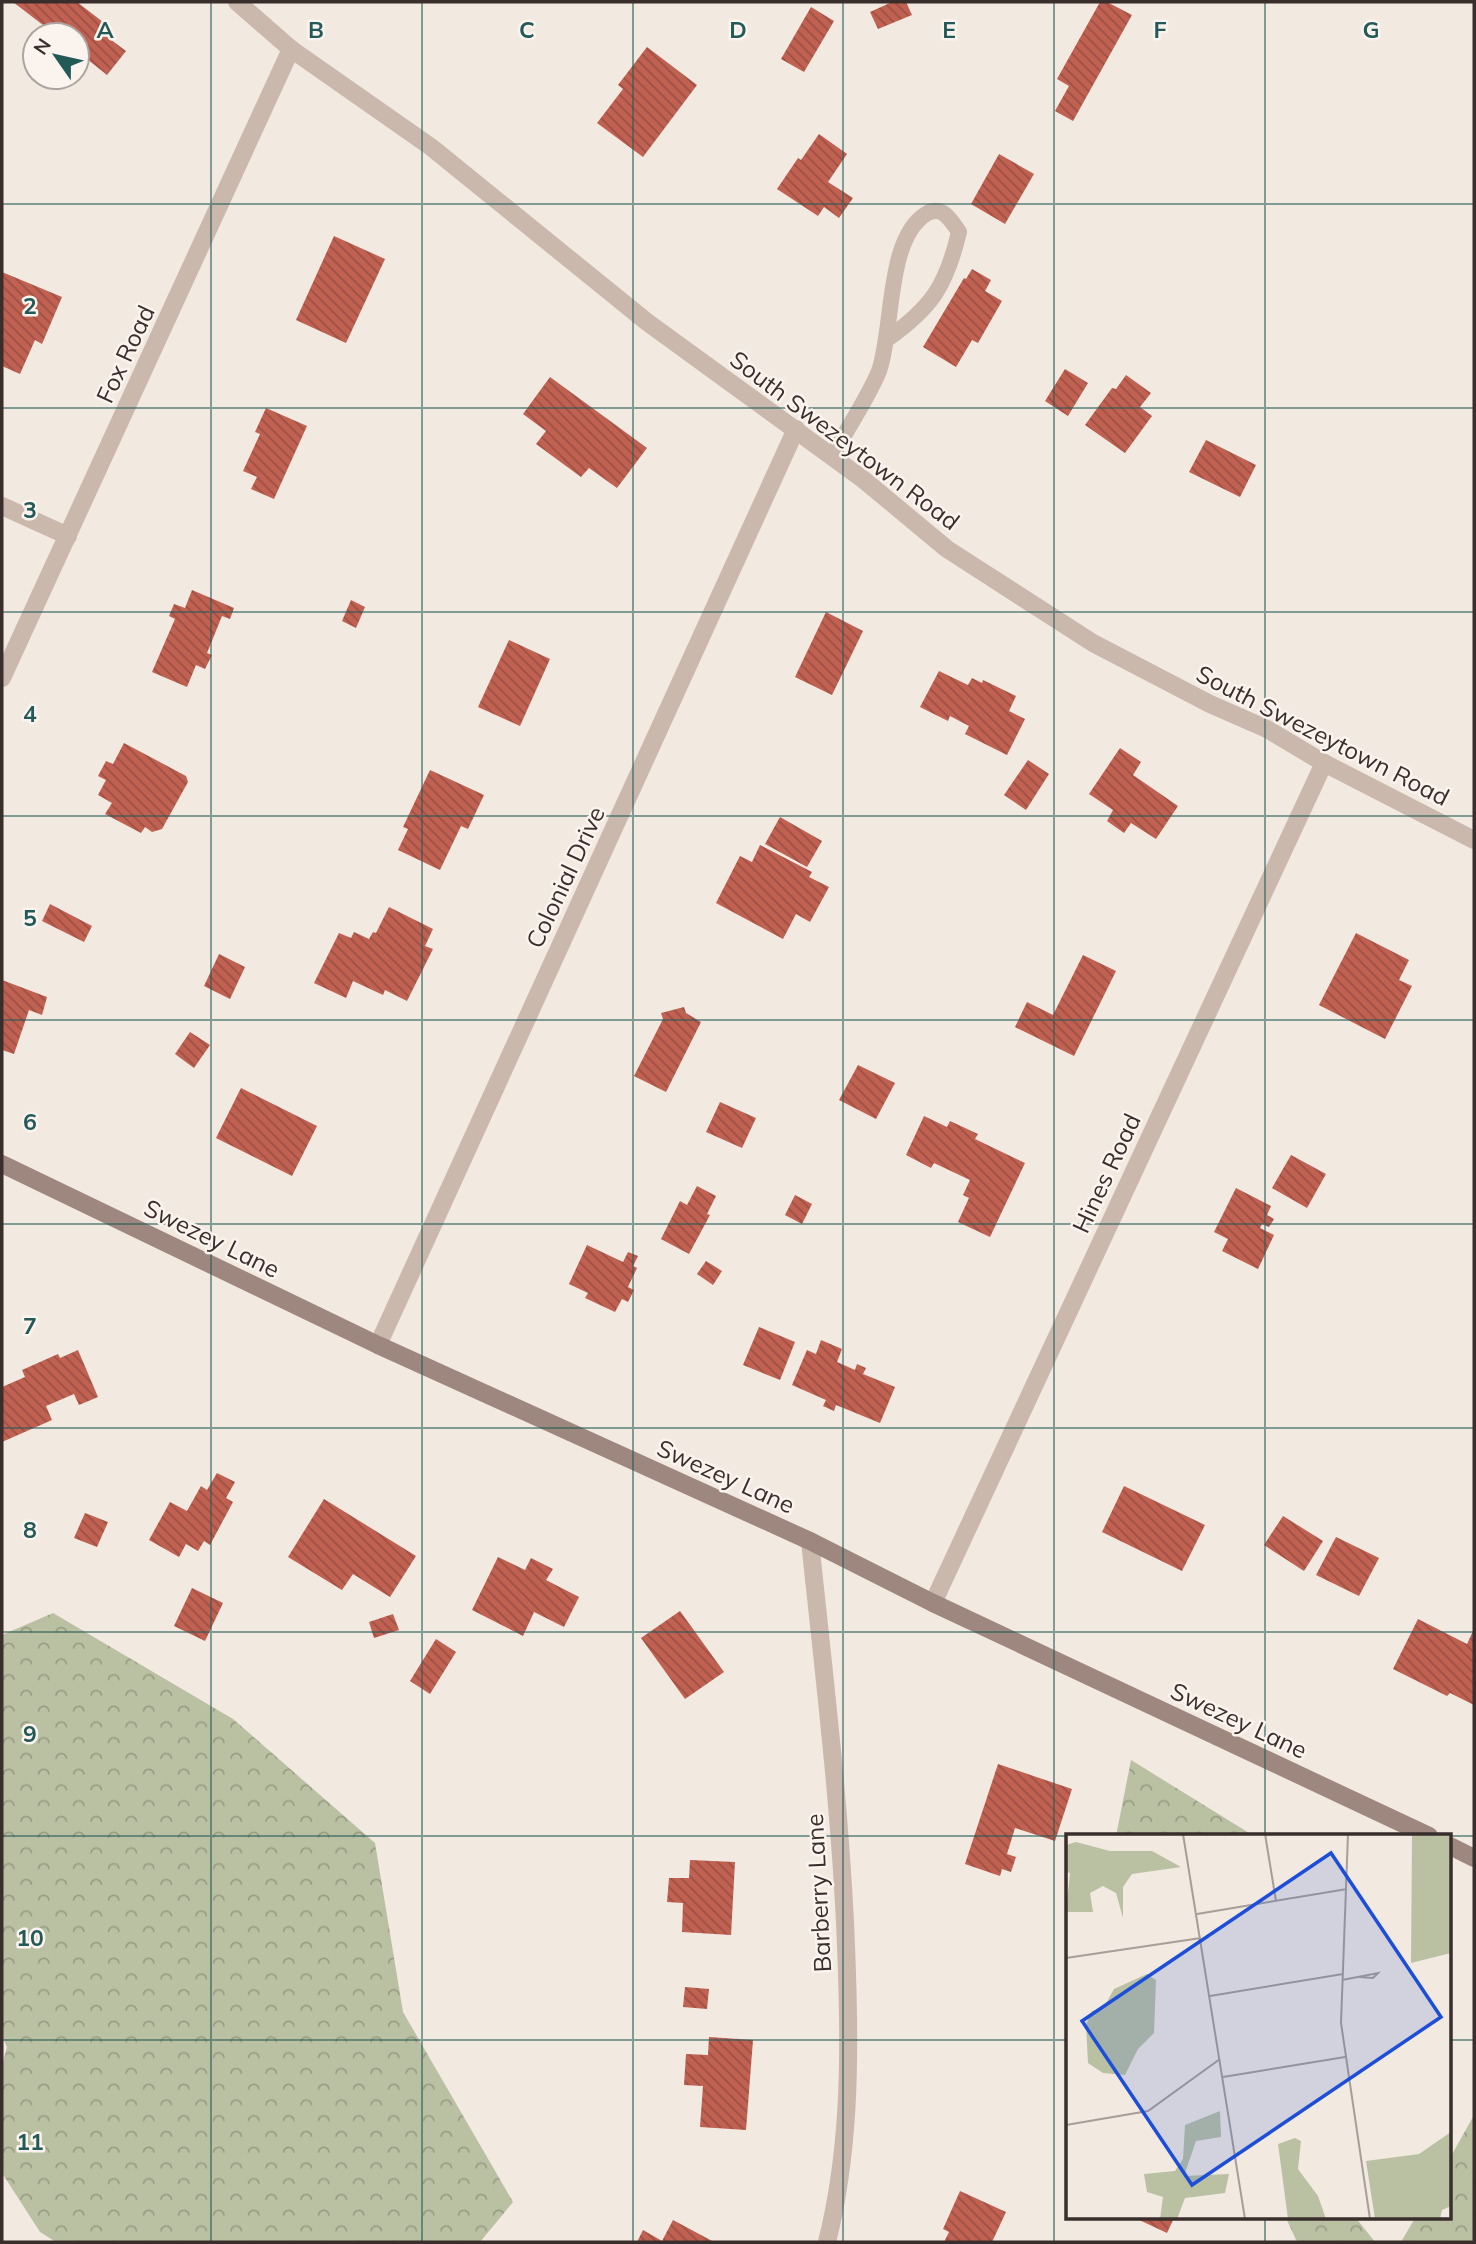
<svg xmlns="http://www.w3.org/2000/svg" width="1476" height="2244" font-family="Mulish,sans-serif">
  <style>
    .forest { fill: url(#forest-crowns) }
    .building { fill: url(#building-back-hatch) }
    .lines { fill: none; stroke-linecap: round; stroke-linejoin: round }
    .lane { stroke: #cab8ad; stroke-width: 16 }
    .street { stroke: #cab8ad; stroke-width: 18 }
    .secondary { stroke: #9e877f; stroke-width: 18 }
    .grid { fill: none; stroke: #235957; stroke-width: 2; stroke-opacity: 0.55 }
    .labels { text-anchor: middle; dominant-baseline: central; stroke-width: 5; stroke-linejoin: round; paint-order: stroke }
    .street-label { font-size: 24px; fill: #392e2b; stroke: #faf3ee }
    .inset-road { fill: none; stroke: #a89e98; stroke-width: 2 }
    .view { fill: #1d4ed8; fill-opacity: 0.15; stroke: #1d4ed8; stroke-width: 3.5 }
    .inset-edge { fill: none; stroke: #392e2b; stroke-width: 3.5 }
    .grid-label { font-size: 23px; text-anchor: middle; font-weight: bold; fill: #235957; stroke: #faf3ee; stroke-width: 5; stroke-linejoin: round; paint-order: stroke }
  </style>
  <defs>
    <pattern id="forest-crowns" width="20" height="18" patternUnits="userSpaceOnUse" patternTransform="scale(1.75)"><rect width="20" height="18" fill="#bac1a2"/><path d="M2 6a3 3 0 1 1 6 0M12 15a3 3 0 1 1 6 0" fill="none" stroke="#989d84"/></pattern>
    <pattern id="building-back-hatch" width="6" height="6" patternUnits="userSpaceOnUse" patternTransform="scale(1.75)"><rect width="6" height="6" fill="#c06152"/><path d="M-1 5l2 2M0 0l6 6M5-1l2 2" fill="none" stroke="#9d5044"/></pattern>
  </defs>
  <rect width="100%" height="100%" fill="#f2e9e1"/>
  <g class="forest">
    <path d="M 53,1613 L 233,1719 L 375,1843 L 403,2012 L 513,2202 L 480,2242 L 56,2242 L 40,2232 L 2,2173 L 2,2066 L 7,2047 L 2,2036 L 2,1635 Z"/>
    <path d="M 1131,1760 L 1254,1836 L 1116,1836 Z"/>
    <path d="M 1474,2115 L 1474,2242 L 1401,2242 L 1415,2218 L 1450,2218 L 1450,2158 Z"/>
    <path d="M 1286,2218 L 1356,2218 L 1375,2242 L 1297,2242 Z"/>
  </g>
  <g class="building">
    <path d="M 13,2 L 77,2 L 112,29 L 106,36 L 126,51 L 107,75 L 77,51 L 77,35 L 56,35 Z"/>
    <path d="M 892,2 L 906,2 L 912,15 L 878,29 L 870,12 Z"/>
    <path d="M 1100,2 L 1107,2 L 1132,15 L 1073,121 L 1055,111 L 1069,86 L 1057,79 Z"/>
    <path d="M 811,7 L 834,21 L 804,72 L 781,59 Z"/>
    <path d="M 647,47 L 697,85 L 643,157 L 597,123 L 623,89 L 618,85 Z"/>
    <path d="M 819,134 L 847,154 L 828,182 L 853,198 L 839,218 L 824,207 L 818,216 L 777,189 L 798,158 L 801,160 Z"/>
    <path d="M 999,154 L 1034,174 L 1005,224 L 971,204 Z"/>
    <path d="M 334,236 L 385,259 L 346,343 L 296,320 Z"/>
    <path d="M 972,269 L 991,280 L 985,291 L 1002,301 L 978,343 L 972,340 L 956,367 L 923,347 L 964,278 L 966,279 Z"/>
    <path d="M 2,272 L 62,297 L 42,344 L 35,340 L 20,374 L 2,366 Z"/>
    <path d="M 1065,369 L 1088,383 L 1068,416 L 1045,401 Z"/>
    <path d="M 1126,375 L 1151,393 L 1140,407 L 1152,416 L 1125,453 L 1085,425 L 1112,388 L 1116,389 Z"/>
    <path d="M 550,377 L 647,448 L 617,488 L 589,468 L 581,477 L 536,444 L 546,431 L 523,414 Z"/>
    <path d="M 266,408 L 307,426 L 274,499 L 251,489 L 257,477 L 243,471 L 260,434 L 255,432 Z"/>
    <path d="M 1206,440 L 1256,465 L 1240,497 L 1189,472 Z"/>
    <path d="M 192,590 L 234,608 L 230,619 L 222,616 L 207,653 L 212,655 L 205,669 L 196,665 L 187,687 L 152,672 L 175,619 L 169,616 L 174,604 L 185,608 Z"/>
    <path d="M 351,600 L 365,607 L 356,628 L 342,621 Z"/>
    <path d="M 826,612 L 863,631 L 832,695 L 795,677 Z"/>
    <path d="M 509,640 L 550,659 L 520,726 L 478,707 Z"/>
    <path d="M 939,671 L 968,685 L 972,678 L 982,683 L 983,680 L 1016,696 L 1009,711 L 1025,719 L 1007,755 L 965,734 L 969,726 L 950,716 L 948,721 L 920,707 Z"/>
    <path d="M 124,743 L 186,776 L 188,782 L 162,829 L 152,832 L 145,827 L 141,833 L 105,814 L 112,803 L 98,795 L 106,780 L 98,776 L 106,761 L 113,764 Z"/>
    <path d="M 1120,748 L 1141,762 L 1133,775 L 1178,806 L 1156,839 L 1131,823 L 1124,833 L 1107,821 L 1113,810 L 1089,794 Z"/>
    <path d="M 1028,760 L 1049,774 L 1026,810 L 1004,795 Z"/>
    <path d="M 430,770 L 484,795 L 468,829 L 461,826 L 440,870 L 398,850 L 408,829 L 403,827 Z"/>
    <path d="M 780,817 L 822,841 L 807,867 L 765,844 Z"/>
    <path d="M 760,845 L 812,872 L 809,877 L 829,887 L 810,922 L 796,914 L 783,939 L 716,903 L 740,856 L 752,862 Z"/>
    <path d="M 50,904 L 92,926 L 84,942 L 42,921 Z"/>
    <path d="M 389,907 L 433,929 L 425,946 L 433,949 L 407,1001 L 385,990 L 383,995 L 353,981 L 346,998 L 314,983 L 339,933 L 351,938 L 354,932 L 369,939 L 373,932 L 376,933 Z"/>
    <path d="M 1356,933 L 1409,960 L 1399,980 L 1412,986 L 1385,1039 L 1319,1005 Z"/>
    <path d="M 219,954 L 245,967 L 230,999 L 204,986 Z"/>
    <path d="M 1083,955 L 1116,971 L 1074,1056 L 1015,1027 L 1027,1002 L 1053,1015 Z"/>
    <path d="M 2,980 L 47,997 L 42,1015 L 29,1010 L 14,1054 L 2,1050 Z"/>
    <path d="M 684,1007 L 686,1013 L 701,1022 L 666,1092 L 634,1076 L 663,1019 L 661,1013 Z"/>
    <path d="M 190,1032 L 210,1045 L 194,1068 L 175,1054 Z"/>
    <path d="M 858,1065 L 895,1083 L 876,1119 L 839,1100 Z"/>
    <path d="M 241,1088 L 317,1126 L 292,1176 L 216,1138 Z"/>
    <path d="M 720,1102 L 756,1118 L 742,1148 L 706,1132 Z"/>
    <path d="M 924,1116 L 947,1127 L 950,1121 L 978,1134 L 975,1139 L 1025,1163 L 990,1237 L 958,1222 L 969,1198 L 963,1195 L 970,1180 L 934,1163 L 931,1168 L 906,1155 Z"/>
    <path d="M 1291,1155 L 1326,1174 L 1307,1208 L 1272,1188 Z"/>
    <path d="M 697,1186 L 716,1196 L 707,1214 L 710,1215 L 689,1254 L 661,1239 L 680,1201 L 687,1205 Z"/>
    <path d="M 1236,1188 L 1271,1206 L 1267,1215 L 1274,1219 L 1269,1227 L 1262,1224 L 1260,1228 L 1274,1235 L 1258,1269 L 1222,1251 L 1228,1239 L 1214,1232 Z"/>
    <path d="M 795,1195 L 812,1204 L 802,1224 L 785,1215 Z"/>
    <path d="M 587,1245 L 623,1262 L 628,1252 L 638,1256 L 633,1266 L 637,1268 L 628,1287 L 634,1290 L 628,1302 L 622,1299 L 615,1312 L 585,1298 L 588,1293 L 569,1284 Z"/>
    <path d="M 706,1261 L 722,1271 L 713,1285 L 697,1274 Z"/>
    <path d="M 759,1327 L 795,1342 L 780,1380 L 743,1365 Z"/>
    <path d="M 821,1340 L 842,1349 L 837,1362 L 855,1370 L 857,1364 L 866,1368 L 863,1374 L 895,1387 L 880,1423 L 836,1405 L 834,1411 L 823,1406 L 826,1400 L 792,1385 L 807,1350 L 816,1354 Z"/>
    <path d="M 78,1350 L 98,1397 L 79,1405 L 74,1394 L 46,1406 L 52,1420 L 2,1442 L 2,1387 L 25,1377 L 22,1370 L 58,1354 L 60,1358 Z"/>
    <path d="M 217,1473 L 235,1482 L 226,1498 L 233,1502 L 210,1545 L 204,1541 L 198,1551 L 186,1544 L 179,1557 L 149,1540 L 170,1502 L 187,1511 L 201,1486 L 207,1490 Z"/>
    <path d="M 1124,1486 L 1205,1525 L 1182,1571 L 1102,1532 Z"/>
    <path d="M 324,1499 L 416,1556 L 390,1597 L 353,1574 L 342,1590 L 288,1557 Z"/>
    <path d="M 85,1513 L 108,1522 L 97,1547 L 74,1538 Z"/>
    <path d="M 1283,1516 L 1323,1541 L 1304,1571 L 1264,1545 Z"/>
    <path d="M 1336,1537 L 1379,1558 L 1359,1596 L 1316,1575 Z"/>
    <path d="M 498,1557 L 525,1570 L 531,1558 L 553,1569 L 546,1580 L 579,1597 L 564,1627 L 534,1612 L 523,1636 L 472,1610 Z"/>
    <path d="M 192,1588 L 223,1603 L 205,1641 L 174,1626 Z"/>
    <path d="M 680,1611 L 724,1672 L 685,1699 L 641,1638 Z"/>
    <path d="M 393,1614 L 399,1630 L 374,1638 L 369,1622 Z"/>
    <path d="M 1418,1619 L 1467,1644 L 1474,1629 L 1474,1705 L 1450,1693 L 1447,1696 L 1393,1669 Z"/>
    <path d="M 436,1639 L 456,1652 L 430,1694 L 410,1681 Z"/>
    <path d="M 998,1764 L 1072,1789 L 1055,1841 L 1015,1828 L 1007,1854 L 1016,1857 L 1011,1872 L 1002,1869 L 1000,1876 L 965,1864 Z"/>
    <path d="M 690,1860 L 735,1862 L 731,1935 L 682,1932 L 683,1903 L 667,1902 L 669,1878 L 689,1878 Z"/>
    <path d="M 685,1987 L 709,1989 L 707,2009 L 683,2007 Z"/>
    <path d="M 709,2037 L 753,2040 L 746,2130 L 700,2127 L 703,2086 L 684,2085 L 686,2054 L 708,2055 Z"/>
    <path d="M 960,2191 L 1006,2212 L 992,2242 L 944,2242 L 949,2232 L 943,2229 Z"/>
    <path d="M 1135,2218 L 1174,2218 L 1167,2233 Z"/>
    <path d="M 673,2220 L 714,2242 L 637,2242 L 643,2230 L 662,2241 Z"/>
  </g>
  <g class="lines">
    <path class="lane" d="M 832,456 C 846,431 869,396 879,371 C 894,328 886,239 926,214 C 942,204 951,220 959,232 C 946,287 931,308 886,340"/>
    <g class="street">
      <path d="M 237,2 L 291,49 L 431,147 L 647,322 L 864,480 L 947,549 L 1093,643 L 1210,704 L 1267,729 L 1324,763 L 1474,840"/>
      <path d="M 2,506 L 68,536"/>
      <path d="M 2,678 L 291,49"/>
      <path d="M 378,1345 L 796,429"/>
      <path d="M 810,1541 C 825,1685 843,1829 847,1974 C 850,2065 849,2154 827,2242"/>
      <path d="M 933,1603 L 1324,763"/>
    </g>
    <g class="secondary">
      <path d="M 2,1164 L 378,1345 L 810,1541 L 933,1603 L 1429,1836"/>
      <path d="M 1450,1846 L 1474,1858"/>
    </g>
  </g>
  <path class="grid" d="M 211,2 L 211,2242M 422,2 L 422,2242M 633,2 L 633,2242M 843,2 L 843,2242M 1054,2 L 1054,2242M 1265,2 L 1265,1836M 2,204 L 1474,204M 2,408 L 1474,408M 2,612 L 1474,612M 2,816 L 1474,816M 2,1020 L 1474,1020M 2,1224 L 1474,1224M 2,1428 L 1474,1428M 2,1632 L 1474,1632M 2,1836 L 1474,1836M 2,2040 L 1068,2040M 1450,2040 L 1474,2040M 1265,2218 L 1265,2242"/>
  <g class="labels">
    <g class="street-label">
      <text transform="translate(125 354) rotate(-65)">Fox Road</text>
      <text transform="translate(845 440) rotate(37)">South Swezeytown Road</text>
      <text transform="translate(1323 735) rotate(27)">South Swezeytown Road</text>
      <text transform="translate(565 877) rotate(-65)">Colonial Drive</text>
      <text transform="translate(1106 1173) rotate(-65)">Hines Road</text>
      <text transform="translate(212 1238) rotate(26)">Swezey Lane</text>
      <text transform="translate(726 1476) rotate(24)">Swezey Lane</text>
      <text transform="translate(1239 1720) rotate(25)">Swezey Lane</text>
      <text transform="translate(818 1893) rotate(-93)">Barberry Lane</text>
    </g>
  </g>
  <g transform="translate(1066 1834)">
    <rect width="385" height="385" fill="#f2e9e1"/>
    <path d="M 346,0 L 385,0 L 385,119 L 345,129 ZM 10,8 L 44,17 L 86,17 L 115,33 L 66,40 L 57,53 L 57,84 L 50,59 L 37,52 L 24,59 L 27,78 L 0,78 L 4,39 L 0,38 L 0,11 ZM 81,140 L 90,146 L 88,199 L 72,215 L 59,241 L 37,239 L 22,229 L 20,191 L 26,177 L 38,173 L 48,155 ZM 154,277 L 155,303 L 130,307 L 118,342 L 163,340 L 159,359 L 119,364 L 111,385 L 94,385 L 97,363 L 81,358 L 78,340 L 109,337 L 117,325 L 119,291 ZM 385,298 L 385,372 L 376,376 L 374,385 L 309,385 L 300,327 L 353,320 ZM 229,304 L 235,307 L 232,335 L 252,362 L 260,385 L 222,385 L 212,310 Z" fill="#bac1a2"/>
    <path class="inset-road" d="M 117,0 L 179,385M 199,0 L 210,67M 282,0 L 275,189 L 304,385M 131,80 L 281,55M 0,124 L 135,104M 276,146 L 312,139 L 307,144 L 293,143M 144,162 L 277,140M 157,243 L 279,223M 0,291 L 82,277 L 154,225"/>
    <path class="view" d="M 265,19 L 375,183 L 126,351 L 16,187 Z"/>
    <rect width="385" height="385" class="inset-edge"/>
  </g>
  <g class="grid-label">
    <text x="105" y="38">A</text>
    <text x="316" y="38">B</text>
    <text x="527" y="38">C</text>
    <text x="738" y="38">D</text>
    <text x="949" y="38">E</text>
    <text x="1160" y="38">F</text>
    <text x="1371" y="38">G</text>
    <text x="30" y="314">2</text>
    <text x="30" y="518">3</text>
    <text x="30" y="722">4</text>
    <text x="30" y="926">5</text>
    <text x="30" y="1130">6</text>
    <text x="30" y="1334">7</text>
    <text x="30" y="1538">8</text>
    <text x="30" y="1742">9</text>
    <text x="30" y="1946">10</text>
    <text x="30" y="2150">11</text>
  </g>
  <rect width="1476" height="2244" fill="none" stroke="#392e2b" stroke-width="7"/>
  <g transform="translate(56 56) rotate(304)"><circle r="33" fill="#faf3ee" stroke="#ada4a0" stroke-width="2"/>
  <path d="M0-5L12 26L0 18L-12 26Z" fill="#235957"/>
  <text y="-10" font-size="19" font-weight="bold" text-anchor="middle" fill="#392e2b">N</text>
  </g>
</svg>
